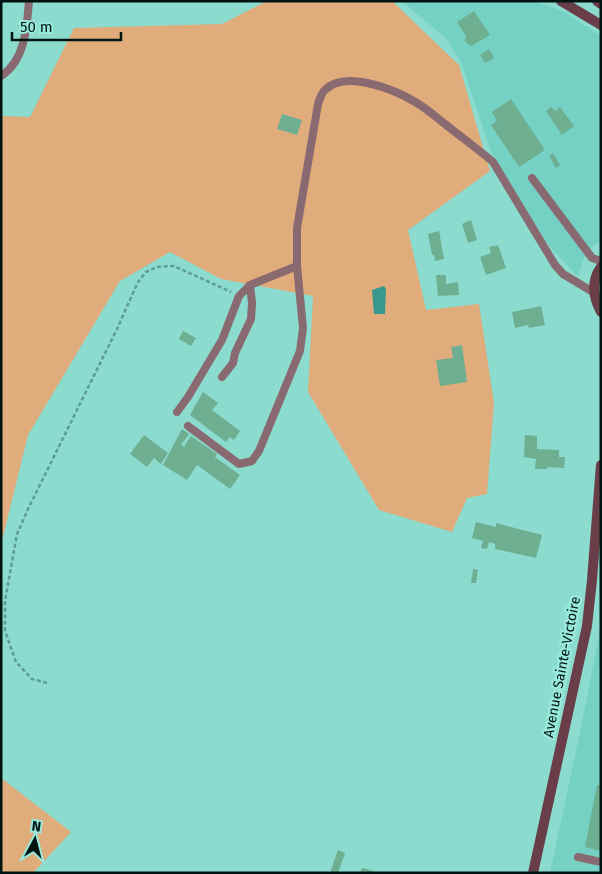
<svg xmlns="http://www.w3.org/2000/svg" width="602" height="874" font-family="'Fira Sans',sans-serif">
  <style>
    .built { fill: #75d1c3 }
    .green { fill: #e0ac7b }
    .water { fill: #37988c }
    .building { fill: #6eaf91 }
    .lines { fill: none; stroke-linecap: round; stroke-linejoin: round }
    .path { stroke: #5f9d93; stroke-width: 2.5; stroke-dasharray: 4 2.5; stroke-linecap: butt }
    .lane { stroke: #8a6a71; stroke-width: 8 }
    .secondary { stroke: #693e49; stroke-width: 10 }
    .labels { text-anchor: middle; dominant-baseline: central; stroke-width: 5; stroke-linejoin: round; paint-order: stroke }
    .street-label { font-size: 14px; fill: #001512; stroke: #98e8dc }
  </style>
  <rect width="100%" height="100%" fill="#8bdbcf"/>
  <g class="built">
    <path d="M 401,1 L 532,1 L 561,10 L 601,36 L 601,241 L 594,245 L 583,259 L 578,277 L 546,242 L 491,152 L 461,62 L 446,38 Z"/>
    <path d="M 601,625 L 601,873 L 550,873 L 582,723 Z"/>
  </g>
  <g class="green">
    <path d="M 267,1 L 392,1 L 459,65 L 490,171 L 408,230 L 426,310 L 479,304 L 494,403 L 487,494 L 467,498 L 452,532 L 379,510 L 308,392 L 313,296 L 221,279 L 170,252 L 120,281 L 28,435 L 1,545 L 1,116 L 30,117 L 74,28 L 222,24 Z"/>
    <path d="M 1,778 L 71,832 L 33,873 L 1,873 Z"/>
  </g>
  <path class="water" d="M 384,286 L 386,289 L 385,314 L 374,314 L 372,290 Z"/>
  <g class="building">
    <path d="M 474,11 L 490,35 L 471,46 L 465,42 L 466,36 L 457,22 Z"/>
    <path d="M 489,49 L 494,58 L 485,63 L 480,55 Z"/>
    <path d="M 511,99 L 545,150 L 519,167 L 491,125 L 497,121 L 492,112 Z"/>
    <path d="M 551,107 L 555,111 L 560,107 L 574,126 L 562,135 L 546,111 Z"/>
    <path d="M 282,114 L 302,120 L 297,135 L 277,129 Z"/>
    <path d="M 553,153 L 560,165 L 556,168 L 549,156 Z"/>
    <path d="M 471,220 L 477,240 L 468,243 L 462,224 Z"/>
    <path d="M 439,231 L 444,259 L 435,261 L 434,255 L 432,255 L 428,234 Z"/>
    <path d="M 498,245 L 506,268 L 486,275 L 480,257 L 491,253 L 489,247 Z"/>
    <path d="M 436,275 L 446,275 L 446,284 L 458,282 L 459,295 L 438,296 Z"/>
    <path d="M 541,306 L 545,325 L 529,328 L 528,325 L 515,328 L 512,312 Z"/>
    <path d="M 183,331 L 196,338 L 191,346 L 179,339 Z"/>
    <path d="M 462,345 L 467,382 L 440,386 L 436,360 L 453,358 L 451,347 Z"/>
    <path d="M 203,392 L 218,403 L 212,410 L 240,431 L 234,440 L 230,437 L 226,442 L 190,415 Z"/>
    <path d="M 182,429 L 189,434 L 181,445 L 185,447 L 185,445 L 191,436 L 217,454 L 215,457 L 240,475 L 230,489 L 197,465 L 187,480 L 163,465 Z"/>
    <path d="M 144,435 L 168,453 L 161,464 L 154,458 L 147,467 L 130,454 Z"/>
    <path d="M 525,435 L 537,436 L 537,449 L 559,450 L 559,457 L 565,457 L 564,468 L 547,467 L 547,469 L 535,469 L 536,459 L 524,457 Z"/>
    <path d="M 476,522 L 496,527 L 496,523 L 542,535 L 536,558 L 495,549 L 495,544 L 489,542 L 487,549 L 481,548 L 483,541 L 472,538 Z"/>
    <path d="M 473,569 L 478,570 L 476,583 L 471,583 Z"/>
    <path d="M 597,785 L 601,785 L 601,851 L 585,847 Z"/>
    <path d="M 338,850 L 345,853 L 338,873 L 330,873 Z"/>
    <path d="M 362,868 L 367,869 L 377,873 L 360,873 Z"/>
  </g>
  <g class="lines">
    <path class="path" d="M 47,683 L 32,679 L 16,662 L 5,631 L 5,601 L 17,534 L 29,507 L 117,329 L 138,282 L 146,272 L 157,267 L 174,266 L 231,292"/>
    <g class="lane">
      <path d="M 1,76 C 25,61 27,27 29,1"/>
      <path d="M 532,178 L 592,258 L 601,261"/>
      <path d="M 222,377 L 233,363 L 235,353 L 251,319 L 252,303 L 250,285"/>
      <path d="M 177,412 L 188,397 L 222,340 L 239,296 L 250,285 L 297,266"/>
      <path d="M 188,426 L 239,464 L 252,461 L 259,451 L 300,351 L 303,328 L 297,266 L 297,228 L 318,104 C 320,99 321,93 325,90 C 345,69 396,90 417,103 C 427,109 436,117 445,124 C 461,137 478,149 493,162 L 555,265 L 563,274 L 593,292"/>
      <path d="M 578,857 L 601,862"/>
    </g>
    <g class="secondary">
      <path d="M 561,1 L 601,25"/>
      <path d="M 597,1 L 601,4"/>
      <path d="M 601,267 C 591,281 593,297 601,312"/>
      <path d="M 533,873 L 587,626 L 592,580 L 601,465"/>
    </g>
  </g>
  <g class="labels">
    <g class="street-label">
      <text transform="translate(562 667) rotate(-79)">Avenue Sainte-Victoire</text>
    </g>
  </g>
  <rect width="602" height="874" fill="none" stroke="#001512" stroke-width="5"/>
  <g transform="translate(35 839) rotate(7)" stroke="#98e8dc" stroke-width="4" paint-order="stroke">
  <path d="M0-4L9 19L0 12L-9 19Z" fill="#001512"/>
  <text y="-8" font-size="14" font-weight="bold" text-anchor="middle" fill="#001512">N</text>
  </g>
  <path d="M12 32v8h109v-8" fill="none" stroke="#001512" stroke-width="2.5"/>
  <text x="20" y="32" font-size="15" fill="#001512" stroke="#98e8dc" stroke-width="4" paint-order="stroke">50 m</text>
</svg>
